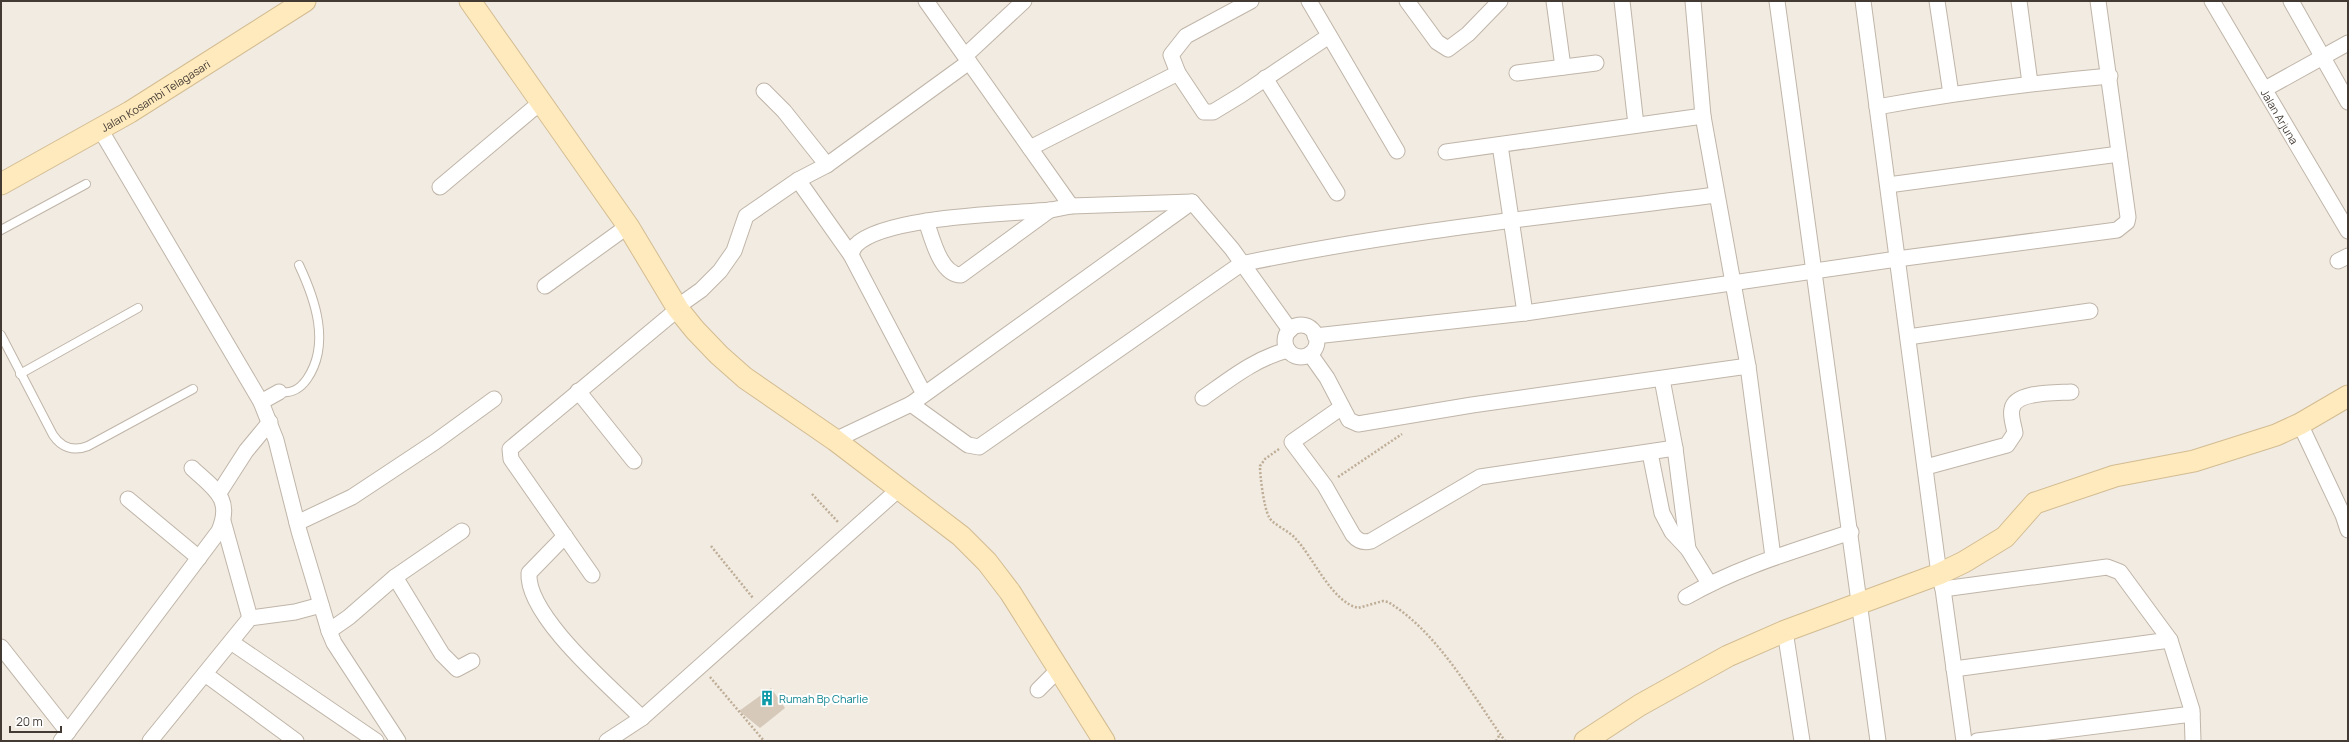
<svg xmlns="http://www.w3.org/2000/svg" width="2349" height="742" font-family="Manrope,sans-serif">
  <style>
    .building { fill: #d6c9ba }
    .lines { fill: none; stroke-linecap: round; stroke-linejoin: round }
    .lane-casing { stroke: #c0b5a8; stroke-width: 10 }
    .street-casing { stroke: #c0b5a8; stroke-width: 17 }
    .secondary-casing { stroke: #d3bc91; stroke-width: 23 }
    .path { stroke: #bfad96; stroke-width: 2.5; stroke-dasharray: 2 2; stroke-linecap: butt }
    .lane { stroke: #fff; stroke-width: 8 }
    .street { stroke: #fff; stroke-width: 15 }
    .secondary { stroke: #ffeabe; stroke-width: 21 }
    .labels { text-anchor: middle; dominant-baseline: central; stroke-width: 4; stroke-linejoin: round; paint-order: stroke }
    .street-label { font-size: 11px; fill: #433b33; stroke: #fff }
    .culture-label { font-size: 11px; fill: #0d838f; stroke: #fff; text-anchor: start }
  </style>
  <rect width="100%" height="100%" fill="#f1ebe2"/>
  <path class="building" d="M 771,688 L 785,708 L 760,728 L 739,711 Z"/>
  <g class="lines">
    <g class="lane-casing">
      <g id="lane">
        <path d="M 1,230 L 86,184"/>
        <path d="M 1,335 L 53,435 C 61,447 73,452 88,446 L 193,389"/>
        <path d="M 20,374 L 138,308"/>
        <path d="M 279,392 C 292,394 300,389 307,379 C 331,344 315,299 299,265"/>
      </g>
    </g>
    <g class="street-casing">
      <g id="street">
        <path d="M 926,1 L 1071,206"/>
        <path d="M 1251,1 L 1186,36 L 1171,55 L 1178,73 L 1204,112 L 1213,112 L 1241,95 L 1329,36"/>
        <path d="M 1309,1 L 1397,151"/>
        <path d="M 1407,1 L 1437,42 L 1448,49 L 1468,34 L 1500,1"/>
        <path d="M 1554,1 L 1563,67"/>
        <path d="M 1622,1 L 1636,125"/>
        <path d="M 1693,1 L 1703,116 L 1748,366 L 1773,557"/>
        <path d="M 1777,1 L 1878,741"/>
        <path d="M 1863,1 L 1939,574 L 1943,589 L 1964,741"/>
        <path d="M 1937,1 L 1951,94"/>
        <path d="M 2019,1 L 2030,83"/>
        <path id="s1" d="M 2212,1 L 2348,231"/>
        <path d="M 2291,1 L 2348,102"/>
        <path d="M 966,55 L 1024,1"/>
        <path d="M 1517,73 L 1596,63"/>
        <path d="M 1265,78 L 1337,193"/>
        <path d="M 2265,89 L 2348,43"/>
        <path d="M 764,91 L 784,111 L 827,165"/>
        <path d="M 1877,107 C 1954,93 2031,83 2110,76"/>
        <path d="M 100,129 L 261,402 L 276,440 L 299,531 L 329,631 L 334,643 L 398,741"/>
        <path d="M 1500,145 L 1525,313"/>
        <path d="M 1030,148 L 1178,73"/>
        <path d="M 1446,152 L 1703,116"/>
        <path d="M 798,180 L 851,255 L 924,394"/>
        <path d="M 1888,185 L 2119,154"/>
        <path d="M 440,187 L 541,102"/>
        <path d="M 926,221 C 932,237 940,275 961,275 L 1050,210"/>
        <path d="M 851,255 C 852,252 854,247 856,245 C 885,216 1008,214 1051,210 L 1071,206 L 1192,202 L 1232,249 L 1290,330"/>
        <path d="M 2338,261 L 2348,256"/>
        <path d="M 545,286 L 628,226"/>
        <path d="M 677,307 L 701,290 L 720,271 L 734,251 L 746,216 L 798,180 L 827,165 L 969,62"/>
        <circle cx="1301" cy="341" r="16"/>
        <path d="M 1315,336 L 1525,313 L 1897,259 L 2117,230 L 2127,222 L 2128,217 L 2098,1"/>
        <path d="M 1908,337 L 2090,311"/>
        <path d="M 1310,354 L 1327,378 L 1349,420 L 1358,424 L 1472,405 L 1748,366"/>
        <path d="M 1662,379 L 1675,448 L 1688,549"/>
        <path d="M 578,391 L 634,461"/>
        <path d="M 1203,398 C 1230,379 1256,358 1288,350"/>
        <path d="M 261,402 L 279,392"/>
        <path d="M 911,404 L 968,445 L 979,447 L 1241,264 C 1398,231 1558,215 1716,195"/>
        <path d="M 1342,407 L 1292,442 L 1325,486 L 1353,535 C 1358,541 1363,543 1371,541 L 1480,477 L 1675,448"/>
        <path d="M 2300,424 L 2343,515 L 2348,530"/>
        <path d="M 835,440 L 911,404 L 1192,202"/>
        <path d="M 1650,453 L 1662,513 L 1672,532 L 1688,549 L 1709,583"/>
        <path d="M 1926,467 L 2007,445 L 2015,433 C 2014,426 2010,416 2012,409 C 2015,391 2057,393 2071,392"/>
        <path d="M 219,493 L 246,451 L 270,422"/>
        <path d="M 128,499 L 199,558"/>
        <path d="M 223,521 L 250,618"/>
        <path d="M 297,523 L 352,497 L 435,442 L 494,399"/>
        <path d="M 565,536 L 529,573 C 526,616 612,688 642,718"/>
        <path d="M 592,575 L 511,459 L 510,449 L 678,309"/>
        <path d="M 395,577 L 442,654 L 457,669 L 472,661"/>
        <path d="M 1943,589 L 2107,567 L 2120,572 L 2170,640 L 2192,710 L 2193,741"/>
        <path d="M 1686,597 C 1738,567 1794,551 1851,532"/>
        <path d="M 329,631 L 349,617 L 395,577 L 462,531"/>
        <path d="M 1785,631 L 1802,741"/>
        <path d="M 231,642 L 376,741"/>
        <path d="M 1,647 L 68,732"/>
        <path d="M 1954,669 L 2170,640"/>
        <path d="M 205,674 L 296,741"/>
        <path d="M 1038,690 L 1058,670"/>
        <path d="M 61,741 L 219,531 C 233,498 214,489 192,468"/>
        <path d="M 150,741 L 250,618 L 295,612 L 321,605"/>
        <path d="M 607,741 L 642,718 L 899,489"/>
        <path d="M 1977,741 L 2192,714"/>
      </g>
    </g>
    <g class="secondary-casing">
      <g id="secondary">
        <path d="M 470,1 L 628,226 L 678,309 L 695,330 L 719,355 L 745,378 L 835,440 L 961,536 L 987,562 L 1010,592 L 1104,741"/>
        <path id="s2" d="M 1,184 L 130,112 L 305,1"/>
        <path d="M 1585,741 L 1640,705 L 1728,656 L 1785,631 L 1939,574 L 1964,562 L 2005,537 L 2035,503 L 2115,476 L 2194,461 L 2276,435 L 2300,424 L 2348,396"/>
      </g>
    </g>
    <g class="path">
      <path d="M 1279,449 L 1265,459 L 1260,466 C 1260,477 1264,508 1269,517 C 1272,524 1289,531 1295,538 C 1314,558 1331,601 1358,608 L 1383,601 L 1388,602 C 1438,632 1472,695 1505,741"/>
      <path d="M 1338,477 L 1402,434"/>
      <path d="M 812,494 L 838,522"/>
      <path d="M 711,546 L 753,598"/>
      <path d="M 710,677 L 764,741"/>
      <path d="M 1496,741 L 1500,734"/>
    </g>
    <use href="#lane" class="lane"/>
    <use href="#street" class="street"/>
    <use href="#secondary" class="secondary"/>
  </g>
  <defs>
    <g id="building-bare" transform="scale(1.2)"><path d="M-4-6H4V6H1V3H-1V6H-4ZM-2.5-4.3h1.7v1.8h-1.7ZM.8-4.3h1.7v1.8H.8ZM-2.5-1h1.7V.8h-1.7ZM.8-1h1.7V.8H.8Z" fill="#0f9aa8" stroke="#fff" stroke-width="2.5" paint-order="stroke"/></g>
  </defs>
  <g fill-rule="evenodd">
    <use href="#building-bare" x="767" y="698"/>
  </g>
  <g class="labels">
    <g class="street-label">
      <text stroke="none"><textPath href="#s2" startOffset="178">Jalan Kosambi Telagasari</textPath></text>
      <text stroke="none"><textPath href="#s1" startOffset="134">Jalan Arjuna</textPath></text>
    </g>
    <g class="culture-label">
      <text x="779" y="698">Rumah Bp Charlie</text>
    </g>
  </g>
  <rect width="2349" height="742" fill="none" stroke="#433b33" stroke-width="4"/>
  <path d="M10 726v6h51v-6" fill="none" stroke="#433b33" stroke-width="2"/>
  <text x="16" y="726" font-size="12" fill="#433b33" stroke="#ffffff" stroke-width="3" paint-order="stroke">20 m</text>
</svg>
